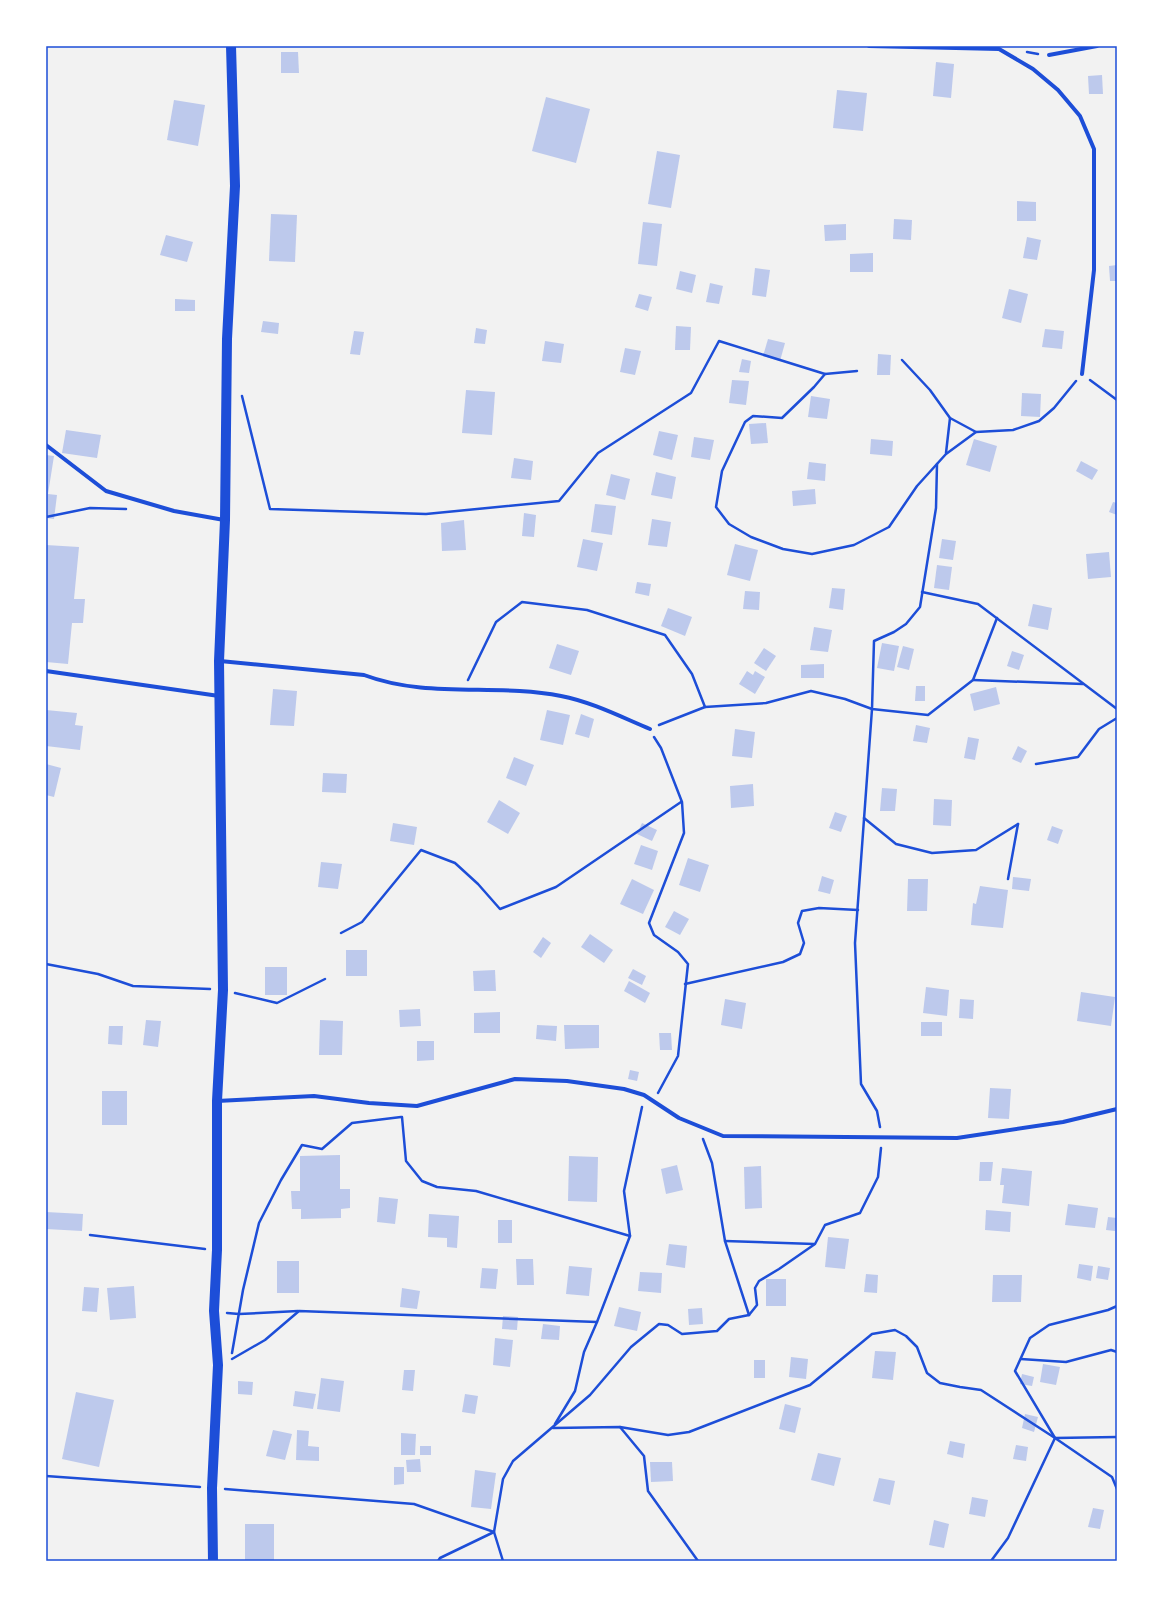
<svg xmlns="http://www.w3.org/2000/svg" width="1163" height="1607" font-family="Overpass,sans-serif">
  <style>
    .building { fill: #bdc9ec }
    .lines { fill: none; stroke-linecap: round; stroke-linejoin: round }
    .path { stroke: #1d4ed8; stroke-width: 2.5 }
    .minor { stroke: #1d4ed8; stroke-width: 4 }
    .primary { stroke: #1d4ed8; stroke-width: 10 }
    .neatline { fill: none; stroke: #1d4ed8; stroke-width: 1.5 }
  </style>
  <rect width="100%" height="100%" fill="#f2f2f2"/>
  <g class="building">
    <path d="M 281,52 L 298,52 L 299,73 L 281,73 Z"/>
    <path d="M 936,62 L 954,64 L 951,98 L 933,96 Z"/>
    <path d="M 1102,75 L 1103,94 L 1089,94 L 1088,76 Z"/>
    <path d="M 837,90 L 867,93 L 863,131 L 833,128 Z"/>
    <path d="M 546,97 L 590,109 L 576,163 L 532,151 Z"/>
    <path d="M 174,100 L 205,105 L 198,146 L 167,140 Z"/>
    <path d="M 657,151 L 680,155 L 671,208 L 648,204 Z"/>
    <path d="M 1017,201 L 1036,202 L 1036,221 L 1017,221 Z"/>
    <path d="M 271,214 L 297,215 L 295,262 L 269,261 Z"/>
    <path d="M 894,219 L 912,220 L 911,240 L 893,239 Z"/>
    <path d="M 643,222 L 662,224 L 657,266 L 638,264 Z"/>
    <path d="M 846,224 L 846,240 L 825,241 L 824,225 Z"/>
    <path d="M 166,235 L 193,242 L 187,262 L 160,255 Z"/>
    <path d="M 1027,237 L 1041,240 L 1037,260 L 1023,258 Z"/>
    <path d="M 873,253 L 873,272 L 850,272 L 850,254 Z"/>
    <path d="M 1117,265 L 1117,281 L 1110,281 L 1109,266 Z"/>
    <path d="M 755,268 L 770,270 L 766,297 L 752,295 Z"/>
    <path d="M 680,271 L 696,275 L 692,293 L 676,289 Z"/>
    <path d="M 710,283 L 723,286 L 719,304 L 706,302 Z"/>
    <path d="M 1009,289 L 1028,294 L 1021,323 L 1002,318 Z"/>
    <path d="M 639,294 L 652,297 L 648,311 L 635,307 Z"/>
    <path d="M 175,299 L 195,300 L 195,311 L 175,311 Z"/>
    <path d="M 263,321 L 279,323 L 278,334 L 261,332 Z"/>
    <path d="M 676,326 L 691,327 L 690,350 L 675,350 Z"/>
    <path d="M 476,328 L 487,330 L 485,344 L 474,343 Z"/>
    <path d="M 1045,329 L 1064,331 L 1062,349 L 1042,347 Z"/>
    <path d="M 354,331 L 364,332 L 360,355 L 350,354 Z"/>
    <path d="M 768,339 L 785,343 L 780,361 L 763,356 Z"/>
    <path d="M 545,341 L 564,344 L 561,363 L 542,361 Z"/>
    <path d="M 625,348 L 641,351 L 635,375 L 620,372 Z"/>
    <path d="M 878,354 L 891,355 L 890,375 L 877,375 Z"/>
    <path d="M 742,359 L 751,361 L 749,373 L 739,372 Z"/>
    <path d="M 732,380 L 749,381 L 746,405 L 729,403 Z"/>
    <path d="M 466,390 L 495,392 L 492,435 L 462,433 Z"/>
    <path d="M 1022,393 L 1041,394 L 1040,417 L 1021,416 Z"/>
    <path d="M 811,396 L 830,399 L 827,419 L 808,417 Z"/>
    <path d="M 766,423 L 768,443 L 751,444 L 749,424 Z"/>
    <path d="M 66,430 L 101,435 L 97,458 L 62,453 Z"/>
    <path d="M 659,431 L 678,435 L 672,460 L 653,455 Z"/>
    <path d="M 694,437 L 714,440 L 710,460 L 691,457 Z"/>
    <path d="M 871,439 L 893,441 L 892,456 L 870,454 Z"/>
    <path d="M 974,439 L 997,446 L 990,472 L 966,465 Z"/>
    <path d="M 46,455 L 54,456 L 48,494 L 57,495 L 54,519 L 46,518 Z"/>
    <path d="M 514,458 L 533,461 L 531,480 L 511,478 Z"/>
    <path d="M 1081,461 L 1098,470 L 1092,480 L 1076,471 Z"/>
    <path d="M 809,462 L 826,464 L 825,481 L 807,479 Z"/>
    <path d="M 656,472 L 676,477 L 672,499 L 651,495 Z"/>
    <path d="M 611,474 L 630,479 L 625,500 L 606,495 Z"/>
    <path d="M 815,489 L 816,504 L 793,506 L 792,491 Z"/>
    <path d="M 1113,502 L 1117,503 L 1117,515 L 1109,512 Z"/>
    <path d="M 595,504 L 616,506 L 612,535 L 591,532 Z"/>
    <path d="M 524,513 L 536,515 L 534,537 L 522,536 Z"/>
    <path d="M 652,519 L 671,522 L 667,547 L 648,545 Z"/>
    <path d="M 464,520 L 466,550 L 442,551 L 441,523 Z"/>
    <path d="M 583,539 L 603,543 L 597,571 L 577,567 Z"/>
    <path d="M 942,539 L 956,541 L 953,560 L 939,558 Z"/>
    <path d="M 735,544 L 758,550 L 750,581 L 727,575 Z"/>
    <path d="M 46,545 L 79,547 L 74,599 L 85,599 L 83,623 L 72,623 L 68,664 L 46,662 Z"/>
    <path d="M 1109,552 L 1111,577 L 1088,579 L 1086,554 Z"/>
    <path d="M 937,565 L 952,567 L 949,590 L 934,588 Z"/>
    <path d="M 637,582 L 651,584 L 649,596 L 635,593 Z"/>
    <path d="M 832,588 L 845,589 L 843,610 L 829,608 Z"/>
    <path d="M 745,591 L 760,592 L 759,610 L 743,609 Z"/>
    <path d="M 1033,604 L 1052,608 L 1048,630 L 1028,626 Z"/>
    <path d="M 668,608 L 692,617 L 685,636 L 661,626 Z"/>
    <path d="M 814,627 L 832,630 L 828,652 L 810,650 Z"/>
    <path d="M 882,643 L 899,646 L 894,671 L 877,668 Z"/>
    <path d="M 557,644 L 579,651 L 571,675 L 549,668 Z"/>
    <path d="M 903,646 L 914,649 L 909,670 L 897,667 Z"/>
    <path d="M 764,648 L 776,656 L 766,671 L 754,663 Z"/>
    <path d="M 1012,651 L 1024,655 L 1019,670 L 1007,666 Z"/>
    <path d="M 824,664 L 824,678 L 801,678 L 801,665 Z"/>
    <path d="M 747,671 L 753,675 L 755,671 L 765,677 L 755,694 L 739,684 Z"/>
    <path d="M 916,686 L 925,686 L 925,701 L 915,701 Z"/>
    <path d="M 996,687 L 1000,704 L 974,711 L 970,694 Z"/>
    <path d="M 273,689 L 297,691 L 294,726 L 270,725 Z"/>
    <path d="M 46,710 L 77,713 L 75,725 L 83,726 L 80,750 L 46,746 Z"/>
    <path d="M 547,710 L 570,715 L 563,745 L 540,740 Z"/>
    <path d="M 581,714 L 594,719 L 589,738 L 575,734 Z"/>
    <path d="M 916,725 L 930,728 L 927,743 L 913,741 Z"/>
    <path d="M 735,729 L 755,732 L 752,758 L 732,756 Z"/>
    <path d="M 968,737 L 979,739 L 975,760 L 964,758 Z"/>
    <path d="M 1018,746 L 1027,751 L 1021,763 L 1012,759 Z"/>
    <path d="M 514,757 L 534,765 L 526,786 L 506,778 Z"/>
    <path d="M 46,764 L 61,768 L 54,797 L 46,795 Z"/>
    <path d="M 323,773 L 347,774 L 346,793 L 322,792 Z"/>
    <path d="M 753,784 L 754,806 L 731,808 L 730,786 Z"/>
    <path d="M 882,788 L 897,789 L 895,811 L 880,811 Z"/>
    <path d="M 934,799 L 952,800 L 951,826 L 933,825 Z"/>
    <path d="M 499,800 L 520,813 L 508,834 L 487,822 Z"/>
    <path d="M 835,812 L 847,816 L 841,832 L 829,828 Z"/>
    <path d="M 393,823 L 417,827 L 414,845 L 390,841 Z"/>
    <path d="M 642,823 L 657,830 L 652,841 L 637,834 Z"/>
    <path d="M 1052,826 L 1063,830 L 1058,844 L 1047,840 Z"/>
    <path d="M 641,845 L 658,851 L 652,870 L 634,864 Z"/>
    <path d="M 688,858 L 709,865 L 700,892 L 679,885 Z"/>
    <path d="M 321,862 L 342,864 L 338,889 L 318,887 Z"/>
    <path d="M 822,876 L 834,880 L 830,894 L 818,891 Z"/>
    <path d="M 1013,877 L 1031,879 L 1029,891 L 1012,889 Z"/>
    <path d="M 632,879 L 654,890 L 643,914 L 620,904 Z"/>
    <path d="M 908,879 L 928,879 L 927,911 L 907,911 Z"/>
    <path d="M 980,886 L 1008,890 L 1003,928 L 971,925 L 973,903 L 976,904 Z"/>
    <path d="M 674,911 L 689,919 L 680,935 L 665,927 Z"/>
    <path d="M 590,934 L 613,950 L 604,963 L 581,947 Z"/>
    <path d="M 543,937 L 551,943 L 541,958 L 533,952 Z"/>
    <rect x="346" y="950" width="21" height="26"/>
    <rect x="265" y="967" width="22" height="28"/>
    <path d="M 633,969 L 646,976 L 642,985 L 628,978 Z"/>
    <path d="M 495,970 L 496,991 L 474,991 L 473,971 Z"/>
    <path d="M 629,981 L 650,993 L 645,1003 L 624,991 Z"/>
    <path d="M 926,987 L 949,990 L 947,1016 L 923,1013 Z"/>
    <path d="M 1081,992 L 1115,997 L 1111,1026 L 1077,1021 Z"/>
    <path d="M 725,999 L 746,1003 L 742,1029 L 721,1025 Z"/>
    <path d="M 960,999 L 974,1000 L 973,1019 L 959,1018 Z"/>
    <path d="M 420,1009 L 421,1026 L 400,1027 L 399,1010 Z"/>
    <path d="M 500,1012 L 500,1033 L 474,1033 L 474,1013 Z"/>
    <path d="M 146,1020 L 161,1021 L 158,1047 L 143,1045 Z"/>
    <path d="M 320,1020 L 343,1021 L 342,1055 L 319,1055 Z"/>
    <rect x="921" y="1022" width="21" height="14"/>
    <path d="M 537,1025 L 557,1026 L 556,1041 L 536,1039 Z"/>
    <path d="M 564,1025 L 599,1025 L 599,1048 L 565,1049 Z"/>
    <path d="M 109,1026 L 123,1026 L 122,1045 L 108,1044 Z"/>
    <path d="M 659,1033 L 671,1033 L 672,1050 L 660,1050 Z"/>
    <path d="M 417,1041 L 434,1041 L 434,1060 L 417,1061 Z"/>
    <path d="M 630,1070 L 639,1072 L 637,1081 L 628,1079 Z"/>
    <path d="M 990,1088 L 1011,1089 L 1009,1119 L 988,1118 Z"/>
    <rect x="102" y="1091" width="25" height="34"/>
    <path d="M 340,1155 L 340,1189 L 350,1189 L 350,1208 L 341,1209 L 341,1218 L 301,1219 L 301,1209 L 292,1209 L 291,1191 L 300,1191 L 300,1156 Z"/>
    <path d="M 569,1156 L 598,1157 L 597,1202 L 568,1201 Z"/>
    <path d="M 980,1162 L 993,1162 L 991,1181 L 979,1181 Z"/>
    <path d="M 677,1165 L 683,1190 L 666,1194 L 661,1169 Z"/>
    <path d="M 761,1166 L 762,1208 L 745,1209 L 744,1167 Z"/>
    <path d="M 1002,1168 L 1032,1171 L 1029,1206 L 1002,1203 L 1004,1185 L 1000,1185 Z"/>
    <path d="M 379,1197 L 398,1199 L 395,1224 L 377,1222 Z"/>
    <path d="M 1068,1204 L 1098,1208 L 1095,1228 L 1065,1225 Z"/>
    <path d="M 986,1210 L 1011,1212 L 1010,1232 L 985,1230 Z"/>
    <path d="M 46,1212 L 83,1214 L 82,1231 L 46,1229 Z"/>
    <path d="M 429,1214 L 459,1216 L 457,1248 L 447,1247 L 447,1238 L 428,1237 Z"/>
    <path d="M 1108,1217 L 1117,1218 L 1115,1231 L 1106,1230 Z"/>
    <rect x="498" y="1220" width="14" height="23"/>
    <path d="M 828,1237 L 849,1239 L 845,1269 L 825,1267 Z"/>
    <path d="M 669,1244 L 687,1246 L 685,1268 L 666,1265 Z"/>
    <path d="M 516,1259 L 533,1259 L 534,1285 L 517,1285 Z"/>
    <rect x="277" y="1261" width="22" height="32"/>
    <path d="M 1079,1264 L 1093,1266 L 1091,1281 L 1077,1278 Z"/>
    <path d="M 569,1266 L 592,1268 L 589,1296 L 566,1294 Z"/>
    <path d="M 1098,1266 L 1110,1268 L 1108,1280 L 1096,1278 Z"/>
    <path d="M 482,1268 L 498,1269 L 496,1289 L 480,1288 Z"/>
    <path d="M 640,1272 L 662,1273 L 661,1293 L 638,1291 Z"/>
    <path d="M 866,1274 L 878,1275 L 877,1293 L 864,1292 Z"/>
    <path d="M 993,1275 L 1022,1275 L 1021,1302 L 992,1302 Z"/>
    <rect x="766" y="1279" width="20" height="27"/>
    <path d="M 134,1286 L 136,1318 L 110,1320 L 107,1288 Z"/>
    <path d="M 84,1287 L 99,1288 L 97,1312 L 82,1311 Z"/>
    <path d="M 402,1288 L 420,1291 L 417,1309 L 400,1307 Z"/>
    <path d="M 619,1307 L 641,1312 L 637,1331 L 614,1326 Z"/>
    <path d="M 702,1308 L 703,1324 L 689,1325 L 688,1309 Z"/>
    <path d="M 503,1316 L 518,1317 L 517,1330 L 502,1329 Z"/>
    <path d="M 543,1324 L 560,1326 L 559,1340 L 541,1339 Z"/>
    <path d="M 495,1338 L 513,1340 L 510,1367 L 493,1365 Z"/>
    <path d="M 875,1351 L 896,1352 L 893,1380 L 872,1378 Z"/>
    <path d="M 791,1357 L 808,1359 L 806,1379 L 789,1377 Z"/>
    <rect x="754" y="1360" width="11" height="18"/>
    <path d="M 1043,1364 L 1060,1367 L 1056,1385 L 1040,1382 Z"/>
    <path d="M 404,1370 L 415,1370 L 413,1391 L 402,1390 Z"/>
    <path d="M 1022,1374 L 1034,1377 L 1032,1386 L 1020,1384 Z"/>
    <path d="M 321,1378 L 344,1381 L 340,1412 L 317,1409 Z"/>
    <path d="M 238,1381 L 253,1382 L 252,1395 L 238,1394 Z"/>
    <path d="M 295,1391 L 316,1394 L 313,1409 L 293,1406 Z"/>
    <path d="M 76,1392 L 114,1400 L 99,1467 L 62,1459 Z"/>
    <path d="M 465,1394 L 478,1396 L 475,1414 L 462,1412 Z"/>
    <path d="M 785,1404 L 801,1408 L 795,1433 L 779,1429 Z"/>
    <path d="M 1025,1414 L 1038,1417 L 1034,1432 L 1022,1428 Z"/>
    <path d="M 273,1430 L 292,1434 L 285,1460 L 266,1456 Z"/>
    <path d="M 297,1430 L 309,1431 L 308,1446 L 319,1447 L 319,1461 L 296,1460 Z"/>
    <path d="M 401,1433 L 416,1434 L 415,1455 L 401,1455 Z"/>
    <path d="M 950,1441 L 965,1444 L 963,1458 L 947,1454 Z"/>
    <path d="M 1016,1445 L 1028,1447 L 1026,1461 L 1013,1459 Z"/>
    <rect x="420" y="1446" width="11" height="9"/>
    <path d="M 818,1453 L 841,1458 L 834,1486 L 811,1480 Z"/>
    <path d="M 420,1459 L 421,1472 L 407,1472 L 406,1460 Z"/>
    <path d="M 650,1462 L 672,1462 L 673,1481 L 651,1482 Z"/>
    <path d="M 394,1467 L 404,1467 L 404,1484 L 394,1485 Z"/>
    <path d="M 475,1470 L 496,1473 L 491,1509 L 471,1507 Z"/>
    <path d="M 879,1478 L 895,1481 L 890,1505 L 873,1501 Z"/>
    <path d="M 972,1497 L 988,1500 L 985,1517 L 969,1514 Z"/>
    <path d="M 1093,1508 L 1104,1510 L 1100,1529 L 1088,1527 Z"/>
    <path d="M 934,1520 L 949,1524 L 944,1548 L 929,1545 Z"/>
    <rect x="245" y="1524" width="29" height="37"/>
  </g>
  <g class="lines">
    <g class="path">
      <path d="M 1027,52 L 1038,54"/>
      <path d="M 902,360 L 930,390 L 950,418 L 946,453"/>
      <path d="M 857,371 L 825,374 L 814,387 L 782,418 L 753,416 L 745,422 L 722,471 L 716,507 L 729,524 L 751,537 L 783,549 L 812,554 L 854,545 L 889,527 L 917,486 L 946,454 L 976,432 L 1013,430 L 1039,421 L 1054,408 L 1076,381"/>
      <path d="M 1090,380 L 1117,400"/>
      <path d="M 242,396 L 270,509 L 426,514 L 559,501 L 598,453 L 691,393 L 719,341 L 825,374"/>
      <path d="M 950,418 L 976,432"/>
      <path d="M 46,517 L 90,508 L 126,509"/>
      <path d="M 922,592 L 978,604 L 1117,709"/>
      <path d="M 468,680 L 496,622 L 522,602 L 587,610 L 665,635 L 692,674 L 705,707"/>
      <path d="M 973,680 L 1083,684"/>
      <path d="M 659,725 L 705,707 L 766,703 L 811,691 L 845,699 L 872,709 L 928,715 L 973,680 L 997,618"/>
      <path d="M 654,737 L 661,748 L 682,802 L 684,833 L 649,923 L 654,935 L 678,952 L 688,964 L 678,1056 L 658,1093"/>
      <path d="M 1036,764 L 1078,757 L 1099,729 L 1117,718"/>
      <path d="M 864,818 L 896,844 L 932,853 L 976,850 L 1018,824"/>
      <path d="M 1008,879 L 1018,824"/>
      <path d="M 341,933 L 362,922 L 421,850 L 455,863 L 478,884 L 500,909 L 556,887 L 681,802"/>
      <path d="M 46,964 L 98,974 L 133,986 L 210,989"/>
      <path d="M 685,984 L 783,962 L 800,954 L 804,943 L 798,923 L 802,911 L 819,908 L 858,910"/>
      <path d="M 235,993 L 277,1003 L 325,979"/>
      <path d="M 402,1117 L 406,1161 L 422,1181 L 437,1187 L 476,1191 L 630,1236"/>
      <path d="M 880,1127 L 877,1111 L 861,1084 L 855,943 L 872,709 L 874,641 L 894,632 L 906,624 L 920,607 L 936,508 L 937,464"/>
      <path d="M 703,1139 L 712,1163 L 725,1241 L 749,1315"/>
      <path d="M 90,1235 L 205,1249"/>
      <path d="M 725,1241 L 814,1244"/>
      <path d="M 1117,1306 L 1108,1310 L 1049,1325 L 1030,1338 L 1015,1371 L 1055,1438 L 1112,1477 L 1117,1489"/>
      <path d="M 227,1313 L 239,1314 L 298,1311"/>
      <path d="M 232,1353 L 243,1290 L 259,1223 L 281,1180 L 302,1145 L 322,1149 L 352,1123 L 401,1117"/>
      <path d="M 232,1359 L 265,1340 L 299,1311 L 597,1322"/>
      <path d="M 1021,1359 L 1066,1362 L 1111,1350 L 1117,1352"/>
      <path d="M 555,1424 L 575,1391 L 584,1352 L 597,1322 L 630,1236 L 624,1191 L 642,1107"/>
      <path d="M 620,1427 L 644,1456 L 648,1491 L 698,1561"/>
      <path d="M 553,1428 L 620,1427 L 668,1435 L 689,1432 L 810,1385 L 872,1334 L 895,1330 L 906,1336 L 917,1347 L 927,1373 L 940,1383 L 960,1387 L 981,1390 L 1055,1438 L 1117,1437"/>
      <path d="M 46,1476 L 200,1487"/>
      <path d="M 225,1489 L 414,1504 L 494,1532 L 503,1561"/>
      <path d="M 438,1561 L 440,1558 L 494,1532 L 503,1479 L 513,1461 L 590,1395 L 631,1347 L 659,1324 L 668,1325 L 682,1334 L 717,1331 L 729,1319 L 749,1315 L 757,1305 L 755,1288 L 759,1281 L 779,1269 L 815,1244 L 825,1225 L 860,1213 L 878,1177 L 881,1148"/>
      <path d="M 991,1561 L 1008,1538 L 1055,1438"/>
    </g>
    <g class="minor">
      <path d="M 869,46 L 999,49 L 1033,69 L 1058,90 L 1080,116 L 1094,149 L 1094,270 L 1082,374"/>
      <path d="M 1049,55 L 1097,46"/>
      <path d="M 46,445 L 106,491 L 174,511 L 224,520"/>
      <path d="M 220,661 L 364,675 C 428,699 496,683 561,696 C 592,702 621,717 650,729"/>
      <path d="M 46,671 L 219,696"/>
      <path d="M 217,1101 L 314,1096 L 369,1103 L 417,1106 L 515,1079 L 567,1081 L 624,1089 L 644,1095 L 679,1118 L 723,1136 L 957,1138 L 1063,1122 L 1117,1109"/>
    </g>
    <path class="primary" d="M 213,1561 L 212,1488 L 218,1365 L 214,1311 L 217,1250 L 217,1101 L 223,990 L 219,661 L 225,520 L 227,339 L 235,186 L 231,46"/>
  </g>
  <rect width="1163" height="1607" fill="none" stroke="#ffffff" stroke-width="94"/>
  <rect x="47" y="47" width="1069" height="1513" class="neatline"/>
</svg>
